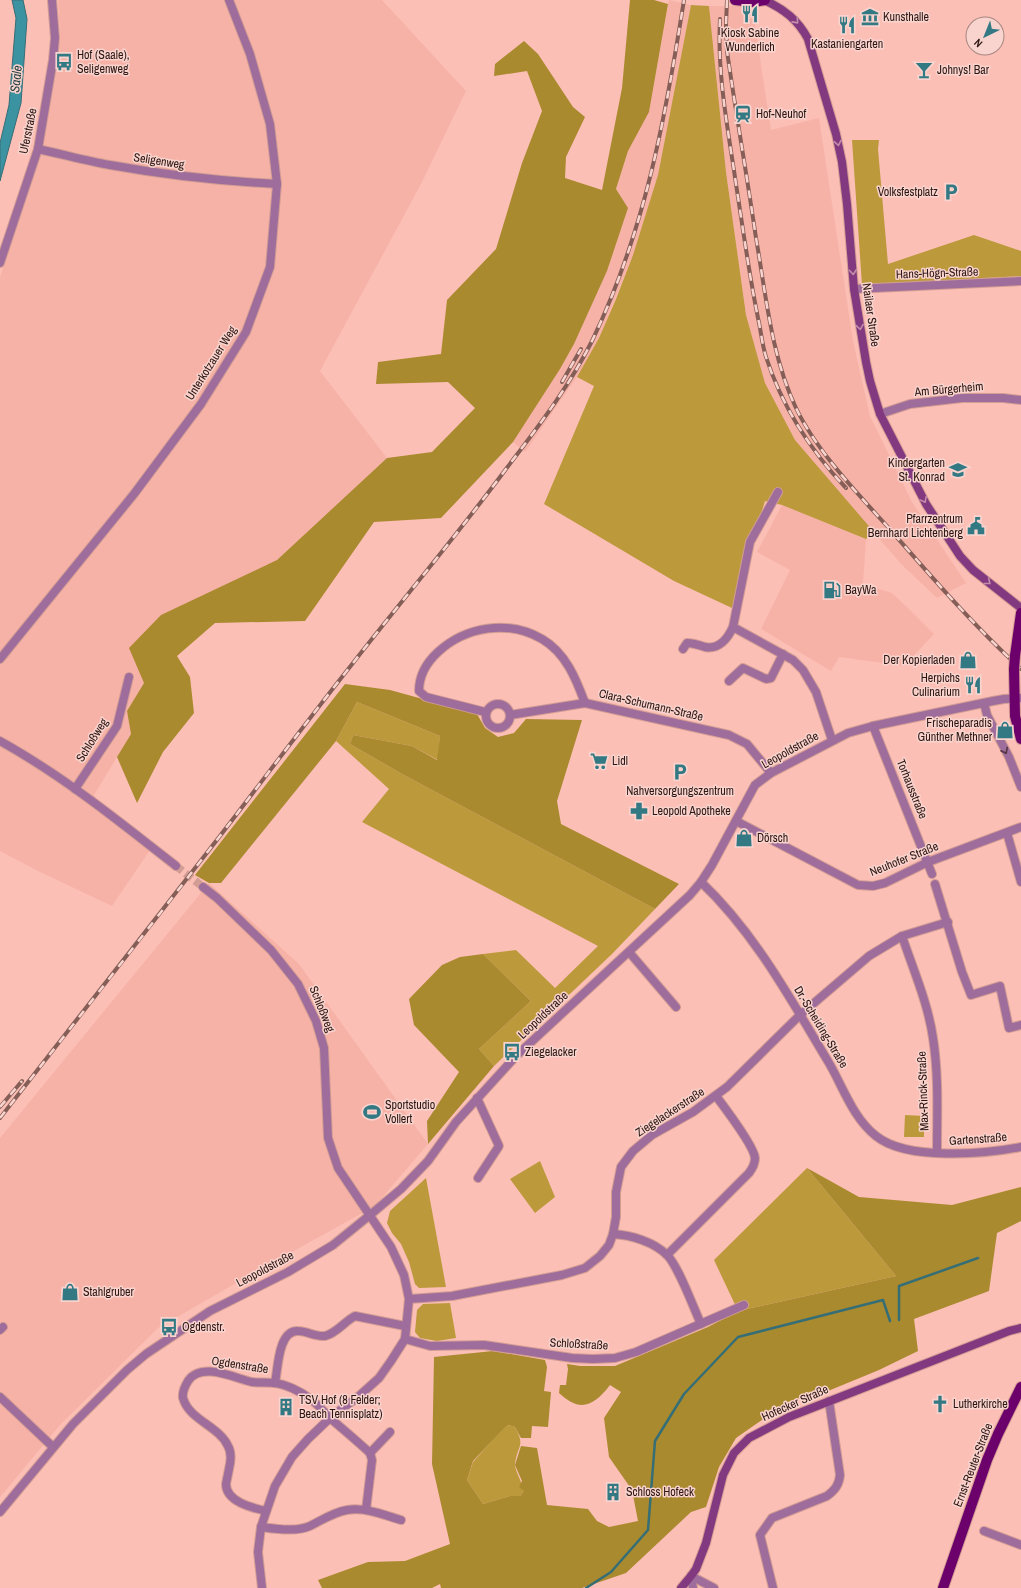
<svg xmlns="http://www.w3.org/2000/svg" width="1021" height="1588" font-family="'Archivo Narrow',sans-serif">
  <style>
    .built { fill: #f7b2a7 }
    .green { fill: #bc9a3c }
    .forest { fill: #aa8a2f }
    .water { fill: #3b93a1; stroke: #366e76 }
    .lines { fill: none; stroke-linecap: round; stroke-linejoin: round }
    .stream { stroke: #366e76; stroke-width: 2.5 }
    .street-tunnel { stroke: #d29d94; stroke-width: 8; stroke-dasharray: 8 4; stroke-linecap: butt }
    .street-casing { stroke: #d29d94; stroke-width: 10 }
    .secondary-casing { stroke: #d29d94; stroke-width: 10 }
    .primary-casing { stroke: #d29d94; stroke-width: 12 }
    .street { stroke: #9f6d9c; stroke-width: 8 }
    .secondary { stroke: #833980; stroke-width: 8 }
    .primary { stroke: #6d016c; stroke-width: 10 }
    .rail-casing { stroke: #845e57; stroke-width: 4 }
    .rail { stroke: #f9d3cd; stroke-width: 2.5; stroke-dasharray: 8; stroke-linecap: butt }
    .primary-bridge-casing { stroke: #d29d94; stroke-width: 12; stroke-linecap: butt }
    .primary-bridge { stroke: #6d016c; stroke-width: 10 }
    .oneway { stroke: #c48eaa }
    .oneway2 { stroke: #543442 }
    .labels { text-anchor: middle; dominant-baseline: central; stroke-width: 3; stroke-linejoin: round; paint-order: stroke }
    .poi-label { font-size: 12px; fill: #2b1612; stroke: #f9d3cd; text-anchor: start }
    .street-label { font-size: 12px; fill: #2b1612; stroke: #f9d3cd }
    .water-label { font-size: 13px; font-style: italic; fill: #233f43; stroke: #f9d3cd }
  </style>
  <rect width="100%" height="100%" fill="#fcbfb5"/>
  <g class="built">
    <path d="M 58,0 L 382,0 L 466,91 L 421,184 L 320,371 L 387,458 L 144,683 L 127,711 L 131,734 L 94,795 L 108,817 L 150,850 L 112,906 L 40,872 L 0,851 L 0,277 L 27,197 L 54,78 L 60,37 Z"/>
    <path d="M 669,0 L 691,5 L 658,175 L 633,255 L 599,338 L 583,368 L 525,452 L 513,442 L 560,369 L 574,344 L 607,271 L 628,208 L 616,189 L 628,151 L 649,112 Z"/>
    <path d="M 709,6 L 752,6 L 771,130 L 819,118 L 853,341 L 870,416 L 912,502 L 966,583 L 937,598 L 901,564 L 795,440 L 765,383 L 746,315 L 726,172 Z"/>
    <path d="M 782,505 L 866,539 L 863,584 L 892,593 L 906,606 L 934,634 L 904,666 L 839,657 L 831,671 L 761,629 L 790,570 L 757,552 Z"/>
    <path d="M 209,883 L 299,964 L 428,1144 L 375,1206 L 245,1278 L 158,1328 L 60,1425 L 0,1497 L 0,1138 Z"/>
  </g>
  <g class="green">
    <path d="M 691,5 L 709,6 L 726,172 L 746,315 L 765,383 L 795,440 L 874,532 L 866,539 L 782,505 L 765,501 L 732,608 L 674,581 L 544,504 L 594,386 L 577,377 L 599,338 L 616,299 L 633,255 L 658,175 Z"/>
    <path d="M 852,140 L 879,140 L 878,149 L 888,264 L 974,235 L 1021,251 L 1021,276 L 862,285 Z"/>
    <path d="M 357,702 L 440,736 L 438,760 L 412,746 L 353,735 L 350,744 L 402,774 L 655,909 L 612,954 L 494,1066 L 479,1049 L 531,1001 L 483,954 L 516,950 L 555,988 L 598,946 L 362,822 L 389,789 L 336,741 Z"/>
    <path d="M 905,1115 L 924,1116 L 924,1137 L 904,1137 Z"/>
    <path d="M 540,1161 L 555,1197 L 535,1213 L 510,1179 Z"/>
    <path d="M 807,1168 L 896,1276 L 738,1311 L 714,1260 Z"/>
    <path d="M 426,1178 L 446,1287 L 419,1288 L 415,1284 L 409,1262 L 401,1244 L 392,1233 L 387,1223 L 390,1211 Z"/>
    <path d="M 450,1303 L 456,1338 L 437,1341 L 420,1338 L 415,1332 L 417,1310 L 423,1304 Z"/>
    <path d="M 510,1425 L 515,1427 C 526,1447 517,1445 515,1464 C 514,1469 523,1484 524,1491 L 520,1496 L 510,1496 L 483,1504 L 467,1480 L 473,1462 L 503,1428 Z"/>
  </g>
  <g class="forest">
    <path d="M 630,0 L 654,0 L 668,4 L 649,112 L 628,151 L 616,189 L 628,208 L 607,271 L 574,344 L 560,369 L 513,442 L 441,518 L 374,522 L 305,621 L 215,623 L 177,656 L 190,677 L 194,713 L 163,752 L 137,803 L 117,757 L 131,734 L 127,711 L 144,683 L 129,648 L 161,615 L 277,560 L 387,458 L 432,452 L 475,408 L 448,382 L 376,384 L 378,362 L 441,354 L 447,300 L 496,249 L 522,163 L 542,111 L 527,71 L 494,76 L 495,64 L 524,41 L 538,54 L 573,107 L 585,117 L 566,157 L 565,178 L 602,190 L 622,88 Z"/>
    <path d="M 345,684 L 390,690 L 477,714 L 485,728 L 498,737 L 514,733 L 526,719 L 582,720 L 557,801 L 561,824 L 679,884 L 655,909 L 402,774 L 350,744 L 353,735 L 412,746 L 437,760 L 440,736 L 357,702 L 336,741 L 221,883 L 209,883 L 195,875 Z"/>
    <path d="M 483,954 L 531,1001 L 479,1049 L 494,1066 L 428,1144 L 427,1121 L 459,1072 L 414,1025 L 409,999 L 442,965 L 460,957 Z"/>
    <path d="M 807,1168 L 859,1197 L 952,1205 L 1021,1187 L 1021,1221 L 997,1233 L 989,1291 L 914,1319 L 918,1351 L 879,1370 L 828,1391 L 800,1398 L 772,1413 L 736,1438 L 719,1467 L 706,1507 L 691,1512 L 626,1573 L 582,1588 L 441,1588 L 440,1584 L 432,1588 L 322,1588 L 318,1580 L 368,1562 L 405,1561 L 450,1544 L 432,1464 L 434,1357 L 493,1351 L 545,1360 L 547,1367 L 544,1391 L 551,1392 L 548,1427 L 532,1426 L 531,1438 L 521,1438 L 515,1427 L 509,1425 L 504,1428 L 473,1461 L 467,1480 L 483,1504 L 510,1496 L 520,1496 L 524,1491 L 519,1487 L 522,1481 L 515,1465 L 521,1446 L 537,1448 L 547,1505 L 588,1509 L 597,1521 L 609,1527 L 638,1521 L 632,1490 L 609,1457 L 604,1418 L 621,1392 L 610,1385 C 594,1406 580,1413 559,1393 L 560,1385 L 566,1385 L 568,1369 L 567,1364 L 580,1366 L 615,1366 L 708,1327 L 738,1311 L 896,1276 Z"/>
  </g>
  <path class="water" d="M 12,0 L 23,0 L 27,19 L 21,103 L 0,181 L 0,143 L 9,105 L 16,18 Z"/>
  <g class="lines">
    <g class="stream">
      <path d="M 899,1320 L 899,1286 L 978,1258"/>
      <path d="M 586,1588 L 611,1572 L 648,1530 L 655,1441 L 684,1394 L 738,1337 L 883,1300 L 890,1321"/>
    </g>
    <path class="street-tunnel" d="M 176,866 L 203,887"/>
    <g class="street-casing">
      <g id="street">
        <path d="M 38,149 C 62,154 86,161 110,165 C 165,175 221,181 277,184"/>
        <path d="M 0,263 L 38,149 L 53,60 L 55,38 L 52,0"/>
        <path d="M 854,289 L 1021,281"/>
        <path d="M 880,414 L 910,404 L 962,398 L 1003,398 L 1021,400"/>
        <path d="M 778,492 L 750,542 L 733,627 L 793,660 L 803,670 L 816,692 L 832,740"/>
        <path d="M 683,649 L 687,643 C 693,643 699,645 705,647 C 719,650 728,638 733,627"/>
        <path d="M 0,659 L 134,494 L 201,404 L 246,332 L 270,267 L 277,184 L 270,124 L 250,54 L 229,0"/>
        <path d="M 729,681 L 743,668 L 766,679 L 771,678 L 783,654"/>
        <path d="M 984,703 L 987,715 L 1009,757 L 1021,787"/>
        <circle cx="498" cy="716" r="12"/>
        <path d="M 485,712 L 426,697 L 419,691 C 419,675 426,663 438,652 C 465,627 508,619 542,639 C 566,653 576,679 585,703"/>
        <path d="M 510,715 L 585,703 L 729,735 L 747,744 L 771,773"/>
        <path d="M 873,726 L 932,874"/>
        <path d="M 0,741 C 63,776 119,821 176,866"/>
        <path d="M 75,789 L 117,726 L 129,677"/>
        <path d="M 736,821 L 858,885 L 873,886 L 885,883 L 928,862 L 1021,827"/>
        <path d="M 1007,833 L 1021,882"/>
        <path d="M 701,882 C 755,933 791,1000 829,1063 C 843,1087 853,1118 876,1136 C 907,1161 984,1154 1021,1147"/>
        <path d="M 935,884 L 962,972 L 971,995 L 1000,986 L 1009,1028 L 1021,1025"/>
        <path d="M 203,887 L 217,898 L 271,950 L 298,984 L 316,1021 L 324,1048 L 328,1138 L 338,1168 L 391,1247 L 404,1275 L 409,1299 L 405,1339 L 391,1361 L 379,1378 L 359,1396 L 330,1418 L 308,1439 L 292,1457 L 275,1486 L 261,1527 L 258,1552 L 262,1588"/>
        <path d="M 902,936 C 913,969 928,1003 933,1038 C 939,1076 937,1115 937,1153"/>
        <path d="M 629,952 L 676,1007"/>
        <path d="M 477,1098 L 499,1146 L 478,1178"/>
        <path d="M 613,1234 C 631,1235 654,1242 667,1255 C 679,1267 693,1307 701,1324"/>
        <path d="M 667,1255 L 749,1173 C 752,1169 755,1164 755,1158 C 754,1146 725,1108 716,1096"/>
        <path d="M 409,1299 L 452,1296 L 562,1275 L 585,1268 L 600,1256 L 609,1245 L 613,1234 L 616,1217 L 616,1192 L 621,1167 L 633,1151 L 652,1135 L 693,1112 L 727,1087 L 800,1015 L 869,956 L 902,936 L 948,922"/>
        <path d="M 0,1330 L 3,1327"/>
        <path d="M 405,1339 L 430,1346 L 484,1345 L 572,1358 L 593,1359 L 615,1358 L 636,1352 L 744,1305"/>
        <path d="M 275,1383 C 278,1369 278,1330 298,1331 C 307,1331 315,1337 325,1336 C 337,1333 345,1321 355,1316 L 405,1326"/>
        <path d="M 0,1397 L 53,1447"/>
        <path d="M 370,1453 L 390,1432"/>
        <path d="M 266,1511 C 253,1508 226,1502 226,1484 C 227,1479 228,1474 229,1469 C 231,1461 232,1453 228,1446 C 219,1426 189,1420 183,1398 C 182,1392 185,1386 188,1381 C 201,1361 234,1378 252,1382 C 259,1383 267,1382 274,1383 C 285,1384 300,1391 309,1398 C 318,1404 324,1412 331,1419 C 344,1430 357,1441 370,1453 L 372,1460 L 366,1510"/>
        <path d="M 0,1512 L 73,1424 L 127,1370 L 146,1354 L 210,1311 L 288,1272 L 333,1245 L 370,1215 L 401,1189 L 428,1161 L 456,1122 L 516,1056 L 690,895 L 701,882 L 712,865 L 755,785 L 771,773 L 848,733 L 873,726 L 993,701 L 1004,699 L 1021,698"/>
        <path d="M 261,1527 C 277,1529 296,1532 310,1526 C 322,1520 334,1512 347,1510 C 365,1507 384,1515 401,1520"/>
        <path d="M 984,1531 L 1021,1545"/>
        <path d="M 691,1576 L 714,1588"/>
        <path d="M 691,1576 L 693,1588"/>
        <path d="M 773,1588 L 760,1535 L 772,1518 L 827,1496 C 835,1490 839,1485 840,1475 L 829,1401"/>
      </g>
    </g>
    <g class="secondary-casing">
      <g id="secondary">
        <path d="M 764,0 C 784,9 798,20 808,39 L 836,134 L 842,162 L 847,204 L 854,289 L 866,362 L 870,381 L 880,414 L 926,504 L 960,556 L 973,570 L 1021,608"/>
        <path d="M 681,1588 L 691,1576 L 696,1569 L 706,1543 L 723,1475 L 734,1453 L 749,1438 L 789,1417 L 1009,1331 L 1021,1328"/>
      </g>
    </g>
    <g class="primary-casing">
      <g id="primary">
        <path d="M 735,0 L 754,2 L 765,0"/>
        <path d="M 1015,656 L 1021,613"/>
        <path d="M 1014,669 L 1015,716 L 1021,739"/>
        <path d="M 943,1588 L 987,1460 L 998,1434 L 1021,1387"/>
      </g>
    </g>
    <use href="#street" class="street"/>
    <use href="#secondary" class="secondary"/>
    <use href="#primary" class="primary"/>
    <g class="rail-casing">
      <g id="rail">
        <path d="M 727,0 L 726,24 L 727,51 C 736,114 747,176 756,238 C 766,295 771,355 796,408 C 816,450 856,492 887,526 C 930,575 973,625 1021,669"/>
        <path d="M 720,19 C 717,75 728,129 736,184 C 743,229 749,274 758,318 C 761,331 762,344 766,357 C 782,406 810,450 846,488"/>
        <path d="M 562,382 L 581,349"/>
        <path d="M 0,1107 L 22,1081"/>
        <path d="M 0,1118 C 69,1030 138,942 206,854 C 255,791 303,726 353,663 C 404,598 457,535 506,469 C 537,428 569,387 592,341 C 645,231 665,120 684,0"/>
      </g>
    </g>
    <use href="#rail" class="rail"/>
    <g class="primary-bridge-casing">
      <path id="primary-bridge" d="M 1014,669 L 1015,656"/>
    </g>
    <use href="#primary-bridge" class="primary-bridge"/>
  </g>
  <defs><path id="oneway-chevron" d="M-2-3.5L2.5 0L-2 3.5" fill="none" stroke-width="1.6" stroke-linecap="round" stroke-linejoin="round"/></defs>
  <g class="oneway">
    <use href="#oneway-chevron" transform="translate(796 21) rotate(48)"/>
    <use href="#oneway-chevron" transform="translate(838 143) rotate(79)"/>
    <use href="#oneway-chevron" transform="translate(853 272) rotate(85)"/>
    <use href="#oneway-chevron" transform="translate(860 327) rotate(81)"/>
    <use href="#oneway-chevron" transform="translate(924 500) rotate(62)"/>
    <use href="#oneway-chevron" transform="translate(988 582) rotate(39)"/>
  </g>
  <use class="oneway2" href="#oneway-chevron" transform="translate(1005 751) rotate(63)"/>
  <defs>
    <g id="restaurant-bare" transform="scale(1.38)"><path d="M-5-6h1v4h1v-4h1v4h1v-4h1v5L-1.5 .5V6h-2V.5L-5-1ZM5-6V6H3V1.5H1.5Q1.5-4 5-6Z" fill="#327984" stroke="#f9d3cd" stroke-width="2.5" paint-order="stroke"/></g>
    <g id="museum-bare" transform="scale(1.38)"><path d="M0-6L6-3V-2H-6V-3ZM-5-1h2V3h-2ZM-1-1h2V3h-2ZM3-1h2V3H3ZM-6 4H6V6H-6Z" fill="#327984" stroke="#f9d3cd" stroke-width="2.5" paint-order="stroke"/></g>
    <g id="bus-bare" transform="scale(1.38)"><path d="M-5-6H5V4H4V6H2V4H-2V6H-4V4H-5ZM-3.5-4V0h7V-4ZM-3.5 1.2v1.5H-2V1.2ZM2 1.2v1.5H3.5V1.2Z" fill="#327984" stroke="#f9d3cd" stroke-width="2.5" paint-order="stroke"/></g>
    <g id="bar-bare" transform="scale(1.38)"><path d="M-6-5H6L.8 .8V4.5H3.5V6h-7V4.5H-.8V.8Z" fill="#327984" stroke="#f9d3cd" stroke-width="2.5" paint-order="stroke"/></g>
    <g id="station-bare" transform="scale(1.38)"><path d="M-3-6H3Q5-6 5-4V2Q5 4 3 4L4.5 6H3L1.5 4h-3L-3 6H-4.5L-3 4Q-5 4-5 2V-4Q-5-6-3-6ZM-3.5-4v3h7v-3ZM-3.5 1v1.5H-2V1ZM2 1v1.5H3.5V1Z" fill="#327984" stroke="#f9d3cd" stroke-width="2.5" paint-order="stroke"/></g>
    <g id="parking-bare" transform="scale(1.38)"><path d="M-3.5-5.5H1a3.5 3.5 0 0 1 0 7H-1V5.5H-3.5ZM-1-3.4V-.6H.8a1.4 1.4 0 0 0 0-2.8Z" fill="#327984" stroke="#f9d3cd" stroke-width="2.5" paint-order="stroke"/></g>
    <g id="school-bare" transform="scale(1.38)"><path d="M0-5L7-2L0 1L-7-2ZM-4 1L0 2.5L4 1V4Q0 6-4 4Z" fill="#327984" stroke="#f9d3cd" stroke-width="2.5" paint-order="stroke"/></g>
    <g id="civic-bare" transform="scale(1.38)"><path d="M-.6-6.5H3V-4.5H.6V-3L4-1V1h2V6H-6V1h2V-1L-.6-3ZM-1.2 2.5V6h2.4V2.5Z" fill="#327984" stroke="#f9d3cd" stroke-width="2.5" paint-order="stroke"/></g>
    <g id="fuel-bare" transform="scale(1.38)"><path d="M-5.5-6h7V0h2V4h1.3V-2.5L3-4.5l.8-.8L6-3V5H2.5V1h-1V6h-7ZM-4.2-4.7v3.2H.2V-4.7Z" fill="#327984" stroke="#f9d3cd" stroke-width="2.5" paint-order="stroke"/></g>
    <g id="shop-bare" transform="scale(1.38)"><path d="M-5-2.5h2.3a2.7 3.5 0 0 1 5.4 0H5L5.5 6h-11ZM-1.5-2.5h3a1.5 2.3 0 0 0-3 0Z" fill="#327984" stroke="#f9d3cd" stroke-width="2.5" paint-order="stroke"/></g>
    <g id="supermarket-bare" transform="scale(1.38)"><path d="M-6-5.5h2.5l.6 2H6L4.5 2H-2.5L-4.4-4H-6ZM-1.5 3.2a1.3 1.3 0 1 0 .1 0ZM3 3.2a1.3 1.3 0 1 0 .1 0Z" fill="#327984" stroke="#f9d3cd" stroke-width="2.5" paint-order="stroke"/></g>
    <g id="pharmacy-bare" transform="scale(1.38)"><path d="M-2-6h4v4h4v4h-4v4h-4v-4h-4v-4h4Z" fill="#327984" stroke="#f9d3cd" stroke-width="2.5" paint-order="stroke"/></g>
    <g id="stadium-bare" transform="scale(1.38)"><path d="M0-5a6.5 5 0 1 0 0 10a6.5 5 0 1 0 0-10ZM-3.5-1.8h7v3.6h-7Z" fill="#327984" stroke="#f9d3cd" stroke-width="2.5" paint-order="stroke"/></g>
    <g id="church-bare" transform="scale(1.38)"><path d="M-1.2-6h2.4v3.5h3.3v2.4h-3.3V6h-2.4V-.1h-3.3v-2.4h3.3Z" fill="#327984" stroke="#f9d3cd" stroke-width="2.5" paint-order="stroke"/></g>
    <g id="building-bare" transform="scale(1.38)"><path d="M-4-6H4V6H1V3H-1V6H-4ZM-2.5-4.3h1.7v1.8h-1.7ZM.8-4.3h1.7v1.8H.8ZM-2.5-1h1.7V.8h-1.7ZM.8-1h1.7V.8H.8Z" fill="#327984" stroke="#f9d3cd" stroke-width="2.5" paint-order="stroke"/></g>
  </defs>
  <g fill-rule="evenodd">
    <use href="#restaurant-bare" x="750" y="14"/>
    <use href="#museum-bare" x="870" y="17"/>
    <use href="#restaurant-bare" x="847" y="25"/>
    <use href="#bus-bare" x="64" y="62"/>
    <use href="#bar-bare" x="924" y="70"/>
    <use href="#station-bare" x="743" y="114"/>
    <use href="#parking-bare" x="951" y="192"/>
    <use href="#school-bare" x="958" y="470"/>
    <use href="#civic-bare" x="976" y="526"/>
    <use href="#fuel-bare" x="832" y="590"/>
    <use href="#shop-bare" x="968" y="660"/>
    <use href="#restaurant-bare" x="973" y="685"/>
    <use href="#shop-bare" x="1005" y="730"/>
    <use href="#supermarket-bare" x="599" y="761"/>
    <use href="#parking-bare" x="680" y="772"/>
    <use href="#pharmacy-bare" x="639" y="811"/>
    <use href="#shop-bare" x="744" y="838"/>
    <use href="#bus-bare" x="512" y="1052"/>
    <use href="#stadium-bare" x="372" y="1112"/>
    <use href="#shop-bare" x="70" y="1292"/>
    <use href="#bus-bare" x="169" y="1327"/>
    <use href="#church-bare" x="940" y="1404"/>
    <use href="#building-bare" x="286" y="1407"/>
    <use href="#building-bare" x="613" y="1492"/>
  </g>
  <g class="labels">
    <g class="poi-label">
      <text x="883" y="17">Kunsthalle</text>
      <text x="750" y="33" text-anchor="middle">Kiosk Sabine<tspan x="750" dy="14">Wunderlich</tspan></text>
      <text x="847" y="44" text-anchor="middle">Kastaniengarten</text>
      <text x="77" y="55">Hof (Saale),<tspan x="77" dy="14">Seligenweg</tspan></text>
      <text x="937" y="70">Johnys! Bar</text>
      <text x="756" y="114">Hof-Neuhof</text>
      <text x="938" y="192" text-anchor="end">Volksfestplatz</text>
      <text x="945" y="463" text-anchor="end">Kindergarten<tspan x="945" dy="14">St. Konrad</tspan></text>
      <text x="963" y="519" text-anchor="end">Pfarrzentrum<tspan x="963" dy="14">Bernhard Lichtenberg</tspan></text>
      <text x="845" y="590">BayWa</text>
      <text x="955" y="660" text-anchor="end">Der Kopierladen</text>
      <text x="960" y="678" text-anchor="end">Herpichs<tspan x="960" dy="14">Culinarium</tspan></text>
      <text x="992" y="723" text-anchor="end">Frischeparadis<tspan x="992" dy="14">Günther Methner</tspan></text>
      <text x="612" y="761">Lidl</text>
      <text x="680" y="791" text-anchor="middle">Nahversorgungszentrum</text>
      <text x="652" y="811">Leopold Apotheke</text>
      <text x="757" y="838">Dörsch</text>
      <text x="525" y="1052">Ziegelacker</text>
      <text x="385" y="1105">Sportstudio<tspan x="385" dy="14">Vollert</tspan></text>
      <text x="83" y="1292">Stahlgruber</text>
      <text x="182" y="1327">Ogdenstr.</text>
      <text x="299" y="1400">TSV Hof (8 Felder;<tspan x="299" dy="14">Beach Tennisplatz)</tspan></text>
      <text x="953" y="1404">Lutherkirche</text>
      <text x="626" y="1492">Schloss Hofeck</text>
    </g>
    <g class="street-label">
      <text transform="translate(28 131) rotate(-78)">Uferstraße</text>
      <text transform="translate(159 161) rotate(9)">Seligenweg</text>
      <text transform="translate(937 273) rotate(-2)">Hans-Högn-Straße</text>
      <text transform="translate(871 315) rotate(82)">Nailaer Straße</text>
      <text transform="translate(211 363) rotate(-58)">Unterkotzauer Weg</text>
      <text transform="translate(949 389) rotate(-5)">Am Bürgerheim</text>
      <text transform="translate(651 705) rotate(13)">Clara-Schumann-Straße</text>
      <text transform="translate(92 740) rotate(-58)">Schloßweg</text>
      <text transform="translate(790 750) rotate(-29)">Leopoldstraße</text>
      <text transform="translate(912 789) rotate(68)">Torhausstraße</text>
      <text transform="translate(904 859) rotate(-22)">Neuhofer Straße</text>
      <text transform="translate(322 1009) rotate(68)">Schloßweg</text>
      <text transform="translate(543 1015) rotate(-43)">Leopoldstraße</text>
      <text transform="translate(821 1027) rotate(59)">Dr.-Scheiding-Straße</text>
      <text transform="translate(923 1091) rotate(-92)">Max-Rinck-Straße</text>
      <text transform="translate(670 1112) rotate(-33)">Ziegelackerstraße</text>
      <text transform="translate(978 1139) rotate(-4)">Gartenstraße</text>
      <text transform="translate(265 1269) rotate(-28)">Leopoldstraße</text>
      <text transform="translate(579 1344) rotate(3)">Schloßstraße</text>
      <text transform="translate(240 1365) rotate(9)">Ogdenstraße</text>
      <text transform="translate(795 1403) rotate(-24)">Hofecker Straße</text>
      <text transform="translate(973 1465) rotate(-69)">Ernst-Reuter-Straße</text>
    </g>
    <g class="water-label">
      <text transform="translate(16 79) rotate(-84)">Saale</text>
    </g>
  </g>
  <g transform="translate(985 36) rotate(223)"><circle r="19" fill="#f9d3cd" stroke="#a78782"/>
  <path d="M0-3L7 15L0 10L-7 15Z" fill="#327984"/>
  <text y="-6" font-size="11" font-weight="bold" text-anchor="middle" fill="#2b1612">N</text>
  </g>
</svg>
